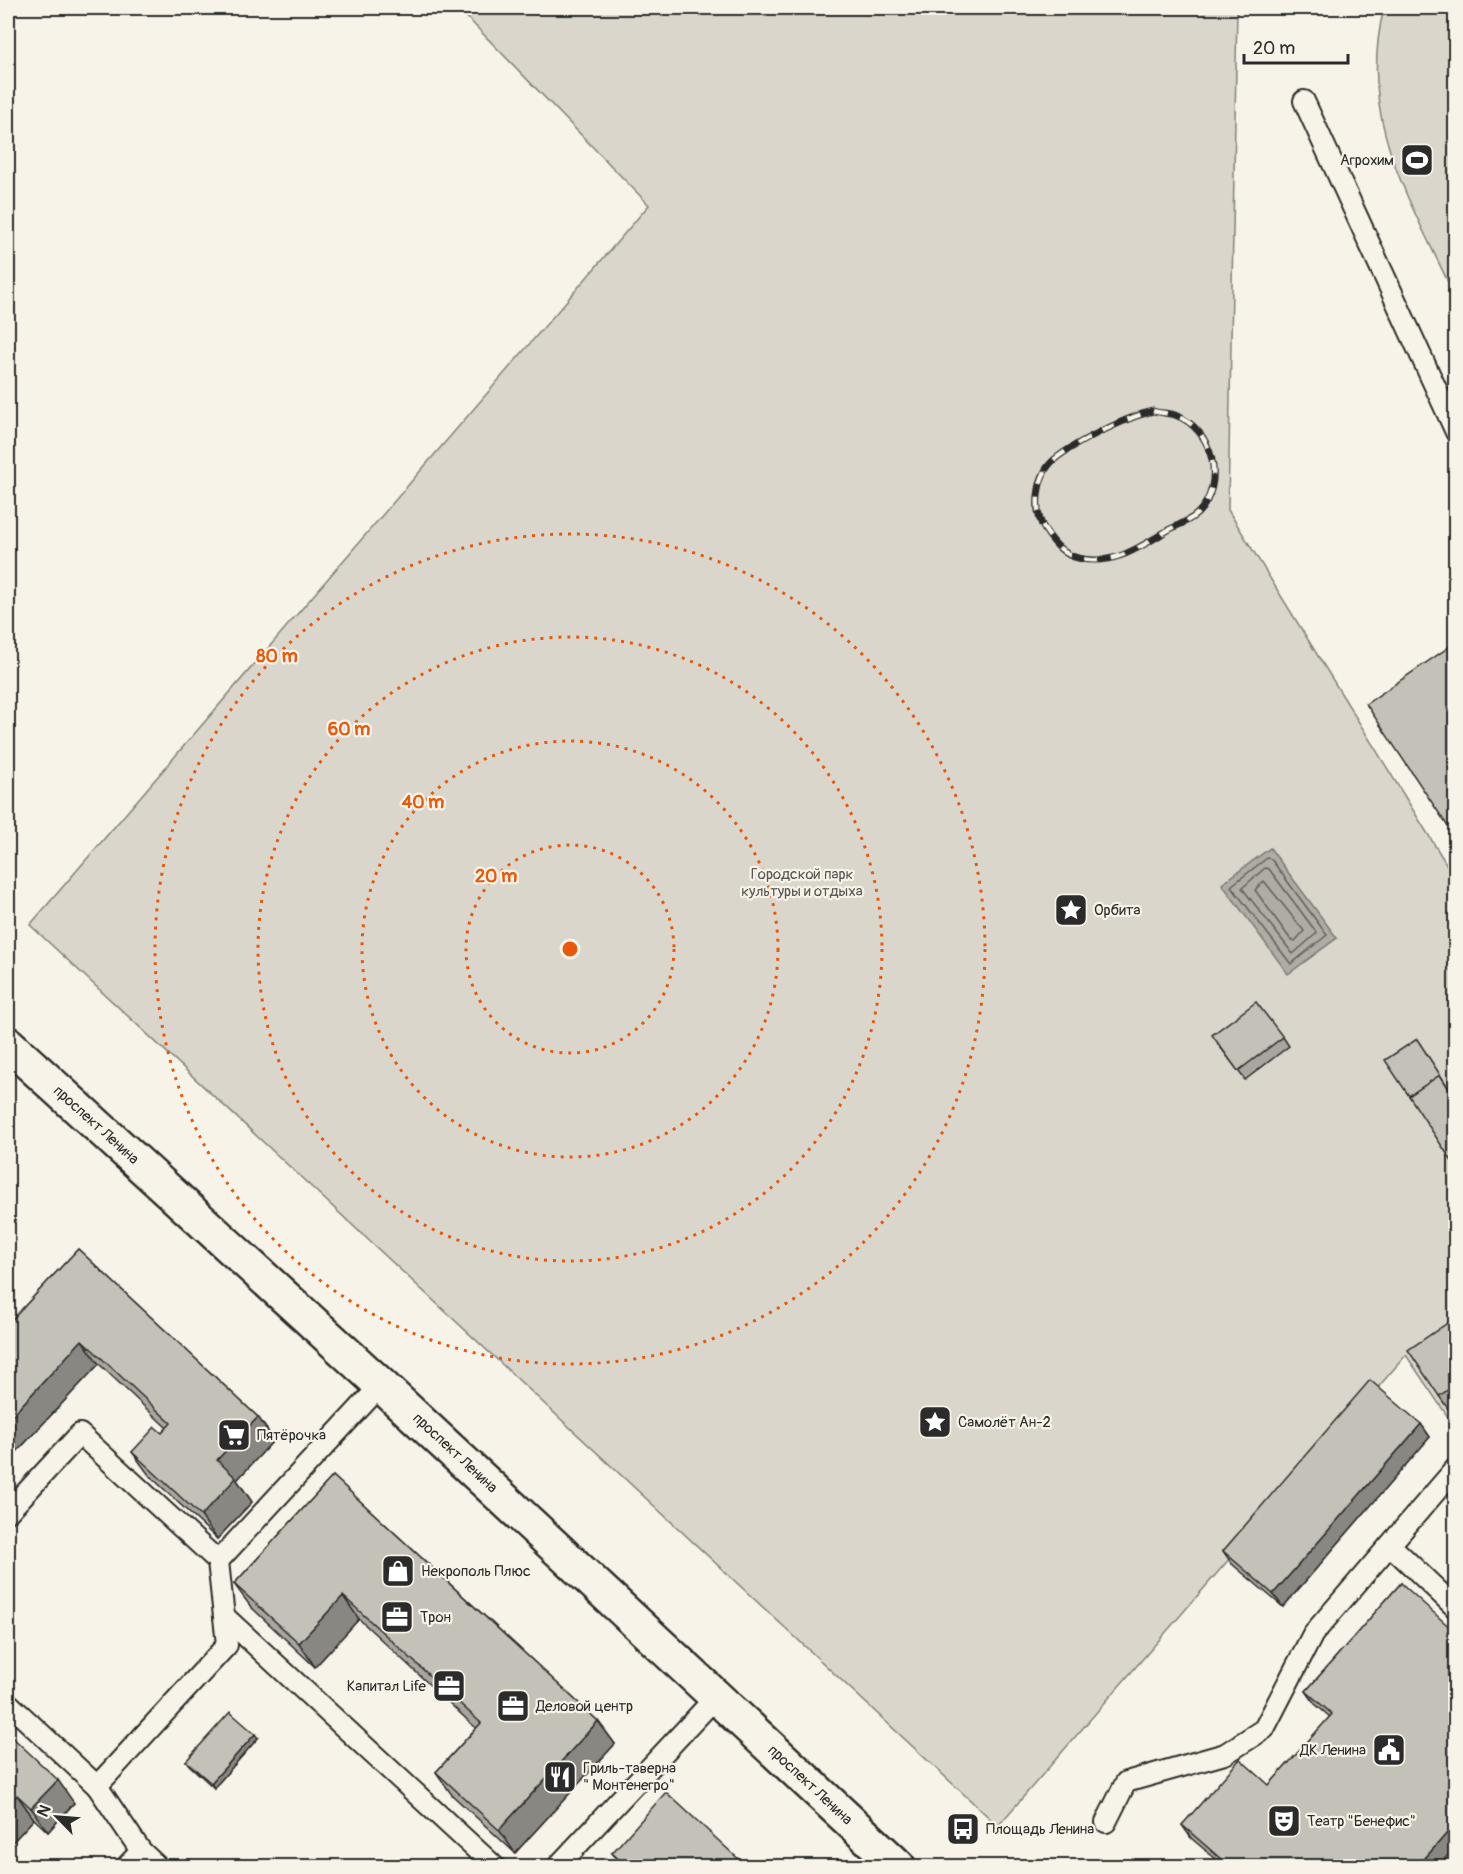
<svg xmlns="http://www.w3.org/2000/svg" width="1463" height="1874" font-family="Pangolin,sans-serif">
  <style>
    .green { fill: #dad6cc; stroke: #82807c; stroke-width: 1.5 }
    .water { fill: #afaca4; stroke: #7a7874; stroke-width: 1.5 }
    .lines { fill: none; stroke-linecap: round; stroke-linejoin: round }
    .shore { stroke: #605f5b; stroke-width: 1.5 }
    .lane-casing { stroke: #2b2b2b; stroke-width: 24 }
    .primary-casing { stroke: #2b2b2b; stroke-width: 38 }
    .lane { stroke: #f7f3e8; stroke-width: 20 }
    .primary { stroke: #f7f3e8; stroke-width: 33 }
    .rail-casing { stroke: #2b2b2b; stroke-width: 7 }
    .rail { stroke: #f7f3e8; stroke-width: 4.5; stroke-dasharray: 14; stroke-linecap: butt }
    .wall { fill: #a9a69f; stroke: #2b2b2b; stroke-width: 1.5 }
    .shaded-wall { fill: #898782; stroke: #2b2b2b; stroke-width: 1.5 }
    .building { fill: #c4c1b9; stroke: #2b2b2b; stroke-width: 1.5 }
    .ring { fill: none; stroke: #e8590c; stroke-width: 3; stroke-dasharray: 3 6 }
    .labels { text-anchor: middle; dominant-baseline: central; stroke-width: 4.5; stroke-linejoin: round; paint-order: stroke }
    .poi-label { font-size: 15px; fill: #2b2b2b; stroke: #f7f3e8; text-anchor: start }
    .park-label { font-size: 15px; fill: #575653; stroke: #f7f3e8 }
    .street-label { font-size: 15px; fill: #2b2b2b; stroke: #f7f3e8 }
    .centre { fill: #e8590c; stroke: #f7f3e8; stroke-width: 3 }
    .ring-label { font-size: 18px; text-anchor: middle; font-weight: bold; fill: #e8590c; stroke: #f7f3e8; stroke-width: 4.5; stroke-linejoin: round; paint-order: stroke }
  </style>
  <rect width="100%" height="100%" fill="#f7f3e8"/>
  <filter id="ink" filterUnits="userSpaceOnUse"><feTurbulence type="fractalNoise" baseFrequency=".0167" numOctaves="2"/><feDisplacementMap in="SourceGraphic" scale="12" xChannelSelector="R" yChannelSelector="G"/><feConvolveMatrix kernelMatrix="1 2 1 2 8 2 1 2 1" color-interpolation-filters="sRGB"/></filter>
  <g filter="url(#ink)">
    <g class="green">
      <path d="M 458,8 L 1237,8 L 1228,510 L 1455,878 L 1455,1417 L 1448,1417 L 1406,1355 L 998,1826 L 30,925 L 649,205 Z"/>
      <path d="M 1384,8 L 1455,8 L 1455,297 C 1410,199 1356,119 1384,8 Z"/>
    </g>
    <path class="water" d="M 1270,848 L 1337,938 L 1288,974 L 1222,884 Z"/>
    <g class="lines">
      <g class="shore">
        <path d="M 1267,858 L 1271,859 L 1327,935 L 1291,964 L 1231,886 Z"/>
        <path d="M 1265,868 L 1269,869 L 1317,933 L 1293,954 L 1242,888 Z"/>
        <path d="M 1264,881 L 1304,931 L 1295,941 L 1291,940 L 1255,890 Z"/>
      </g>
      <g class="lane-casing">
        <g id="lane">
          <path d="M 1304,101 L 1456,432"/>
          <path d="M 8,1512 L 80,1434 L 218,1561 L 227,1645 L 97,1786 L 8,1703"/>
          <path d="M 1390,1545 L 1456,1608"/>
          <path d="M 218,1561 L 381,1385"/>
          <path d="M 224,1616 L 494,1866"/>
          <path d="M 97,1786 L 141,1851 L 157,1866"/>
          <path d="M 1106,1822 L 1126,1782 L 1225,1754 L 1264,1729 L 1313,1634 L 1456,1468"/>
          <path d="M 127,1866 L 141,1851"/>
          <path d="M 558,1866 L 716,1697"/>
        </g>
      </g>
      <g class="primary-casing">
        <path id="primary" d="M 8,1044 L 381,1385 L 898,1866"/>
      </g>
      <use href="#lane" class="lane"/>
      <use href="#primary" class="primary"/>
      <g class="rail-casing">
        <path id="rail" d="M 1153,411 C 1160,413 1168,413 1175,415 C 1214,429 1226,484 1198,513 C 1191,520 1179,525 1170,529 C 1141,546 1114,567 1078,558 C 1063,555 1053,542 1045,530 C 1032,511 1037,473 1055,459 C 1076,442 1127,417 1153,411 Z"/>
      </g>
      <use href="#rail" class="rail"/>
    </g>
    <g class="wall">
      <path d="M 1283,1037 L 1289,1046 L 1245,1080 L 1218,1044 Z"/>
      <path d="M 78,1249 L 258,1417 L 274,1440 L 237,1480 L 252,1502 L 217,1539 L 149,1475 L 132,1452 L 162,1433 L 167,1428 L 99,1364 L 8,1461 L 8,1324 Z"/>
      <path d="M 1455,1318 L 1455,1410 L 1451,1413 L 1439,1396 Z"/>
      <path d="M 1421,1424 L 1430,1437 L 1283,1607 L 1232,1564 L 1223,1551 Z"/>
      <path d="M 333,1476 L 598,1721 L 615,1744 L 515,1853 L 452,1795 L 436,1772 L 476,1728 L 359,1619 L 315,1667 L 251,1607 L 234,1584 Z"/>
      <path d="M 1401,1583 L 1439,1866 L 1224,1866 L 1191,1838 L 1182,1825 L 1269,1785 L 1330,1717 L 1315,1704 L 1306,1691 Z"/>
      <path d="M 8,1737 L 74,1803 L 48,1832 L 34,1819 L 8,1847 Z"/>
      <path d="M 258,1738 L 214,1788 L 189,1765 L 186,1761 Z"/>
      <path d="M 612,1853 L 746,1866 L 621,1866 Z"/>
    </g>
    <g class="shaded-wall">
      <path d="M 82,1340 L 99,1364 L 8,1461 L 8,1420 Z"/>
      <path d="M 258,1417 L 274,1440 L 237,1480 L 252,1502 L 217,1539 L 201,1516 L 217,1460 Z"/>
      <path d="M 1421,1424 L 1430,1437 L 1283,1607 L 1273,1594 Z"/>
      <path d="M 343,1596 L 359,1619 L 315,1667 L 299,1643 Z"/>
      <path d="M 598,1721 L 615,1744 L 515,1853 L 499,1830 Z"/>
      <path d="M 255,1734 L 258,1738 L 214,1788 L 211,1783 Z"/>
      <path d="M 58,1780 L 74,1803 L 48,1832 L 31,1808 Z"/>
      <path d="M 17,1795 L 34,1819 L 8,1847 L 8,1806 Z"/>
      <path d="M 1455,1824 L 1455,1847 L 1439,1866 L 1418,1866 Z"/>
    </g>
    <g class="building">
      <path d="M 1455,643 L 1455,837 L 1366,704 Z"/>
      <path d="M 1256,1002 L 1283,1037 L 1238,1071 L 1212,1035 Z"/>
      <path d="M 1417,1039 L 1448,1087 L 1440,1075 L 1409,1096 L 1385,1060 Z"/>
      <path d="M 1440,1075 L 1455,1098 L 1455,1166 L 1409,1096 Z"/>
      <path d="M 78,1249 L 258,1417 L 217,1460 L 236,1478 L 201,1516 L 132,1452 L 155,1427 L 162,1433 L 171,1423 L 82,1340 L 8,1420 L 8,1324 Z"/>
      <path d="M 1455,1318 L 1455,1385 L 1439,1396 L 1408,1350 Z"/>
      <path d="M 1370,1380 L 1421,1424 L 1273,1594 L 1223,1551 Z"/>
      <path d="M 333,1476 L 598,1721 L 499,1830 L 436,1772 L 481,1723 L 343,1596 L 299,1643 L 234,1584 Z"/>
      <path d="M 1401,1583 L 1455,1632 L 1455,1824 L 1418,1866 L 1229,1866 L 1182,1825 L 1240,1759 L 1269,1785 L 1332,1714 L 1306,1691 Z"/>
      <path d="M 230,1712 L 255,1734 L 211,1783 L 186,1761 Z"/>
      <path d="M 10,1735 L 58,1780 L 31,1808 L 17,1795 L 8,1806 L 8,1737 Z"/>
      <path d="M 666,1792 L 746,1866 L 626,1866 L 612,1853 Z"/>
    </g>
  </g>
  <g class="ring">
    <circle cx="570" cy="949" r="104"/>
    <circle cx="570" cy="949" r="208"/>
    <circle cx="570" cy="949" r="312"/>
    <circle cx="570" cy="949" r="415"/>
  </g>
  <defs>
    <g id="stadium-square" transform="scale(1.725)"><rect x="-9" y="-9" width="18" height="18" rx="4" fill="#2b2b2b" stroke="#f7f3e8"/><path d="M0-5a6.5 5 0 1 0 0 10a6.5 5 0 1 0 0-10ZM-3.5-1.8h7v3.6h-7Z" fill="#fff"/></g>
    <g id="sight-square" transform="scale(1.725)"><rect x="-9" y="-9" width="18" height="18" rx="4" fill="#2b2b2b" stroke="#f7f3e8"/><path d="M0-6L1.8-2.2L6-1.7L2.9 1.2L3.7 5.4L0 3.3L-3.7 5.4L-2.9 1.2L-6-1.7L-1.8-2.2Z" fill="#fff"/></g>
    <g id="supermarket-square" transform="scale(1.725)"><rect x="-9" y="-9" width="18" height="18" rx="4" fill="#2b2b2b" stroke="#f7f3e8"/><path d="M-6-5.5h2.5l.6 2H6L4.5 2H-2.5L-4.4-4H-6ZM-1.5 3.2a1.3 1.3 0 1 0 .1 0ZM3 3.2a1.3 1.3 0 1 0 .1 0Z" fill="#fff"/></g>
    <g id="shop-square" transform="scale(1.725)"><rect x="-9" y="-9" width="18" height="18" rx="4" fill="#2b2b2b" stroke="#f7f3e8"/><path d="M-5-2.5h2.3a2.7 3.5 0 0 1 5.4 0H5L5.5 6h-11ZM-1.5-2.5h3a1.5 2.3 0 0 0-3 0Z" fill="#fff"/></g>
    <g id="office-square" transform="scale(1.725)"><rect x="-9" y="-9" width="18" height="18" rx="4" fill="#2b2b2b" stroke="#f7f3e8"/><path d="M-6-3h4V-5.5h4V-3h4V5H-6ZM-1-4.5V-3h2v-1.5ZM-6 0V1H6V0Z" fill="#fff"/></g>
    <g id="civic-square" transform="scale(1.725)"><rect x="-9" y="-9" width="18" height="18" rx="4" fill="#2b2b2b" stroke="#f7f3e8"/><path d="M-.6-6.5H3V-4.5H.6V-3L4-1V1h2V6H-6V1h2V-1L-.6-3ZM-1.2 2.5V6h2.4V2.5Z" fill="#fff"/></g>
    <g id="restaurant-square" transform="scale(1.725)"><rect x="-9" y="-9" width="18" height="18" rx="4" fill="#2b2b2b" stroke="#f7f3e8"/><path d="M-5-6h1v4h1v-4h1v4h1v-4h1v5L-1.5 .5V6h-2V.5L-5-1ZM5-6V6H3V1.5H1.5Q1.5-4 5-6Z" fill="#fff"/></g>
    <g id="theatre-square" transform="scale(1.725)"><rect x="-9" y="-9" width="18" height="18" rx="4" fill="#2b2b2b" stroke="#f7f3e8"/><path d="M-5-5.5Q0-4 5-5.5V0Q5 5 0 6Q-5 5-5 0ZM-3.3-2.5H-1v1.5H-3.3ZM1-2.5H3.3v1.5H1ZM-2.8 1Q0 5.5 2.8 1Z" fill="#fff"/></g>
    <g id="bus-square" transform="scale(1.725)"><rect x="-9" y="-9" width="18" height="18" rx="4" fill="#2b2b2b" stroke="#f7f3e8"/><path d="M-5-6H5V4H4V6H2V4H-2V6H-4V4H-5ZM-3.5-4V0h7V-4ZM-3.5 1.2v1.5H-2V1.2ZM2 1.2v1.5H3.5V1.2Z" fill="#fff"/></g>
  </defs>
  <g fill-rule="evenodd">
    <use href="#stadium-square" x="1417" y="160"/>
    <use href="#sight-square" x="1071" y="910"/>
    <use href="#sight-square" x="935" y="1422"/>
    <use href="#supermarket-square" x="234" y="1435"/>
    <use href="#shop-square" x="398" y="1571"/>
    <use href="#office-square" x="397" y="1617"/>
    <use href="#office-square" x="449" y="1686"/>
    <use href="#office-square" x="513" y="1706"/>
    <use href="#civic-square" x="1389" y="1750"/>
    <use href="#restaurant-square" x="560" y="1777"/>
    <use href="#theatre-square" x="1284" y="1821"/>
    <use href="#bus-square" x="963" y="1829"/>
  </g>
  <g class="labels">
    <g class="poi-label">
      <text x="1394" y="160" text-anchor="end">Агрохим</text>
      <text x="1094" y="910">Орбита</text>
      <text x="958" y="1422">Самолёт Ан-2</text>
      <text x="257" y="1435">Пятёрочка</text>
      <text x="421" y="1571">Некрополь Плюс</text>
      <text x="420" y="1617">Трон</text>
      <text x="426" y="1686" text-anchor="end">Капитал Life</text>
      <text x="536" y="1706">Деловой центр</text>
      <text x="1366" y="1750" text-anchor="end">ДК Ленина</text>
      <text x="583" y="1768">Гриль-таверна<tspan x="583" dy="17">" Монтенегро"</tspan></text>
      <text x="1307" y="1821">Театр "Бенефис"</text>
      <text x="986" y="1829">Площадь Ленина</text>
    </g>
    <g class="park-label">
      <text x="802" y="874">Городской парк<tspan x="802" dy="17">культуры и отдыха</tspan></text>
    </g>
    <g class="street-label">
      <text transform="translate(96 1125) rotate(42)">проспект Ленина</text>
      <text transform="translate(455 1453) rotate(43)">проспект Ленина</text>
      <text transform="translate(810 1785) rotate(43)">проспект Ленина</text>
    </g>
  </g>
  <circle cx="570" cy="949" r="9" class="centre"/>
  <g class="ring-label">
    <text x="277" y="662">80 m</text>
    <text x="349" y="735">60 m</text>
    <text x="423" y="808">40 m</text>
    <text x="496" y="882">20 m</text>
  </g>
  <rect width="1463" height="1874" fill="none" stroke="#f7f3e8" stroke-width="30"/>
  <rect x="15" y="15" width="1433" height="1844" fill="none" stroke="#2b2b2b" stroke-width="2" filter="url(#ink)"/>
  <g transform="translate(57 1817) rotate(295)" stroke="#f7f3e8" stroke-width="4.5" paint-order="stroke">
  <path d="M0-4.5L10 22L0 15L-10 22Z" fill="#2b2b2b"/>
  <text y="-9" font-size="16" font-weight="bold" text-anchor="middle" fill="#2b2b2b">N</text>
  </g>
  <path d="M1244 54v9h104v-9" fill="none" stroke="#2b2b2b" stroke-width="3"/>
  <text x="1253" y="54" font-size="18" fill="#2b2b2b" stroke="#f7f3e8" stroke-width="4.5" paint-order="stroke">20 m</text>
</svg>
